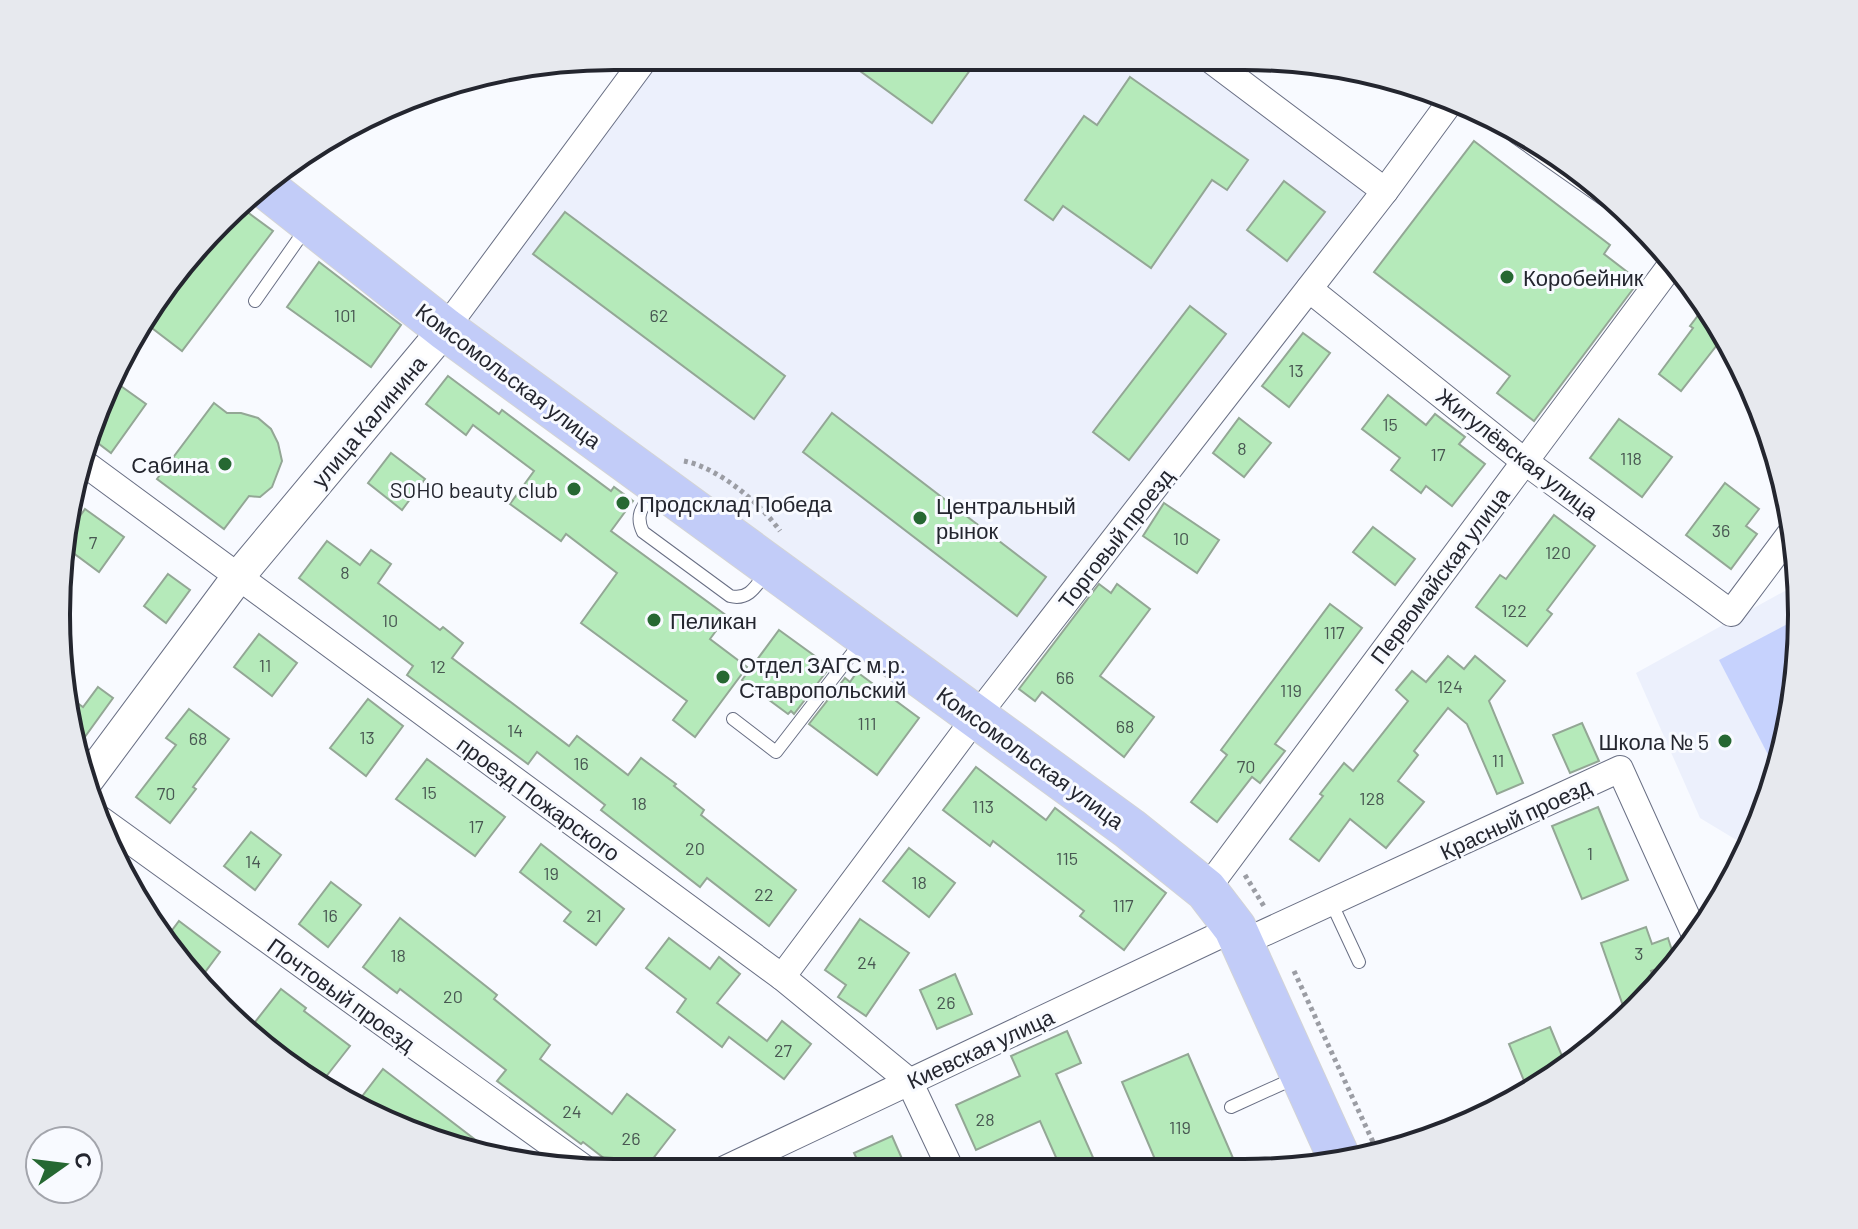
<svg xmlns="http://www.w3.org/2000/svg" width="1858" height="1229" font-family="Barlow,sans-serif">
  <style>
    .built { fill: #ecf0fc }
    .green { fill: #c6d2fd }
    .building { fill: #b5eaba; stroke: #93a795; stroke-width: 2 }
    .lines { fill: none; stroke-linecap: round; stroke-linejoin: round }
    .service-casing { stroke: #696f84; stroke-width: 14 }
    .minor-casing { stroke: #696f84; stroke-width: 28 }
    .tertiary-casing { stroke: #696f84; stroke-width: 34 }
    .primary-casing { stroke: #d3d4d5; stroke-width: 44 }
    .path { stroke: #9b9da4; stroke-width: 5; stroke-dasharray: 4 4; stroke-linecap: butt }
    .service { stroke: #fff; stroke-width: 12 }
    .minor { stroke: #fff; stroke-width: 26 }
    .tertiary { stroke: #fff; stroke-width: 32 }
    .primary { stroke: #c2ccf8; stroke-width: 42 }
    .poi-dot { fill: #266832; stroke: #f8faff; stroke-width: 3 }
    .labels { text-anchor: middle; dominant-baseline: central; stroke-width: 6; stroke-linejoin: round; paint-order: stroke }
    .number-label { font-size: 18px; fill: #485752 }
    .poi-label { font-size: 22px; fill: #24262f; stroke: #f8faff; text-anchor: start }
    .street-label { font-size: 22px; fill: #24262f; stroke: #f8faff }
    .rim { fill: none; stroke: #24262f; stroke-width: 4 }
  </style>
  <rect width="100%" height="100%" fill="#f8faff"/>
  <g class="built">
    <path d="M 657,56 L 1199,60 L 1374,191 L 978,709 L 455,327 Z"/>
    <path d="M 1801,582 L 1797,688 L 1772,794 L 1748,847 L 1700,818 L 1636,673 Z"/>
  </g>
  <path class="green" d="M 1799,618 L 1797,688 L 1777,772 L 1719,660 Z"/>
  <g class="building">
    <path d="M 842,58 L 885,58 L 978,59 L 932,123 Z"/>
    <path d="M 1130,77 L 1248,160 L 1227,190 L 1212,180 L 1151,268 L 1063,206 L 1053,220 L 1025,200 L 1084,116 L 1097,125 Z"/>
    <path d="M 1474,141 L 1610,245 L 1604,254 L 1639,281 L 1534,421 L 1497,393 L 1510,376 L 1374,272 Z"/>
    <path d="M 1284,181 L 1325,212 L 1287,261 L 1247,230 Z"/>
    <path d="M 242,208 L 273,231 L 182,351 L 144,322 L 172,274 Z"/>
    <path d="M 565,212 L 785,376 L 754,419 L 533,254 Z"/>
    <path d="M 319,262 L 401,325 L 371,367 L 287,307 Z"/>
    <path d="M 1706,305 L 1724,336 L 1681,391 L 1659,374 L 1693,328 L 1690,326 Z"/>
    <path d="M 1190,306 L 1226,334 L 1129,460 L 1093,432 Z"/>
    <path d="M 1303,333 L 1330,353 L 1289,407 L 1262,386 Z"/>
    <path d="M 448,376 L 499,414 L 502,410 L 611,491 L 614,487 L 633,501 L 611,531 L 727,616 L 710,639 L 747,667 L 695,737 L 673,720 L 687,701 L 581,623 L 617,573 L 566,534 L 561,541 L 510,504 L 534,471 L 473,425 L 466,435 L 426,404 Z"/>
    <path d="M 111,379 L 146,404 L 111,453 L 90,437 L 98,401 Z"/>
    <path d="M 1388,395 L 1426,425 L 1435,414 L 1465,437 L 1459,444 L 1485,464 L 1452,506 L 1426,486 L 1421,493 L 1391,470 L 1400,458 L 1362,429 Z"/>
    <path d="M 214,403 L 227,413 L 241,413 L 258,418 L 271,429 L 278,443 L 282,461 L 272,487 L 260,497 L 249,496 L 224,529 L 157,479 Z"/>
    <path d="M 832,413 L 1046,577 L 1017,616 L 803,452 Z"/>
    <path d="M 1239,418 L 1271,443 L 1244,477 L 1213,453 Z"/>
    <path d="M 1619,419 L 1672,457 L 1642,497 L 1590,458 Z"/>
    <path d="M 391,453 L 425,479 L 402,510 L 368,483 Z"/>
    <path d="M 1725,483 L 1759,509 L 1746,526 L 1757,534 L 1731,569 L 1686,535 Z"/>
    <path d="M 1164,503 L 1219,540 L 1197,573 L 1143,536 Z"/>
    <path d="M 85,509 L 124,537 L 99,572 L 64,546 L 68,533 Z"/>
    <path d="M 1554,515 L 1595,546 L 1547,610 L 1552,614 L 1527,646 L 1476,607 L 1500,575 L 1506,579 Z"/>
    <path d="M 1373,527 L 1415,559 L 1395,585 L 1353,552 Z"/>
    <path d="M 327,541 L 360,565 L 371,550 L 391,564 L 378,583 L 440,630 L 443,627 L 463,643 L 452,658 L 569,746 L 577,736 L 628,775 L 641,758 L 676,784 L 674,786 L 704,810 L 701,815 L 796,890 L 769,926 L 707,878 L 700,887 L 601,810 L 605,805 L 537,752 L 528,764 L 407,675 L 413,666 L 299,578 Z"/>
    <path d="M 168,574 L 190,590 L 166,623 L 144,606 Z"/>
    <path d="M 1099,584 L 1111,593 L 1117,584 L 1150,609 L 1100,676 L 1154,717 L 1124,757 L 1042,692 L 1035,701 L 1019,689 Z"/>
    <path d="M 1330,604 L 1362,628 L 1275,744 L 1285,751 L 1260,783 L 1252,777 L 1217,822 L 1191,802 L 1227,755 L 1221,750 Z"/>
    <path d="M 779,630 L 830,667 L 794,714 L 791,711 L 788,714 L 742,680 Z"/>
    <path d="M 259,634 L 297,663 L 272,696 L 234,667 Z"/>
    <path d="M 1448,656 L 1464,669 L 1475,656 L 1505,681 L 1489,701 L 1523,783 L 1497,794 L 1467,724 L 1448,708 L 1414,751 L 1418,755 L 1398,781 L 1424,802 L 1386,848 L 1350,819 L 1319,861 L 1290,839 L 1323,796 L 1320,794 L 1344,763 L 1353,771 L 1408,701 L 1396,690 L 1412,671 L 1426,682 Z"/>
    <path d="M 857,672 L 919,718 L 877,775 L 809,724 L 845,678 L 850,682 Z"/>
    <path d="M 98,687 L 113,698 L 74,752 L 69,697 L 83,707 Z"/>
    <path d="M 368,699 L 403,726 L 366,776 L 330,748 Z"/>
    <path d="M 189,709 L 229,739 L 193,787 L 196,789 L 170,823 L 136,797 L 176,745 L 166,738 Z"/>
    <path d="M 1582,723 L 1599,761 L 1570,773 L 1553,735 Z"/>
    <path d="M 427,759 L 505,817 L 475,856 L 396,799 Z"/>
    <path d="M 976,767 L 1046,820 L 1055,808 L 1166,893 L 1124,950 L 1080,916 L 1084,911 L 993,841 L 990,846 L 943,810 Z"/>
    <path d="M 1598,807 L 1628,880 L 1582,899 L 1552,826 Z"/>
    <path d="M 251,832 L 281,855 L 255,890 L 224,866 Z"/>
    <path d="M 541,844 L 624,909 L 596,945 L 564,921 L 571,912 L 520,872 Z"/>
    <path d="M 909,848 L 955,883 L 929,917 L 883,881 Z"/>
    <path d="M 331,882 L 361,905 L 328,947 L 299,924 Z"/>
    <path d="M 400,918 L 497,995 L 494,999 L 550,1045 L 540,1059 L 612,1114 L 627,1094 L 675,1130 L 645,1169 L 618,1169 L 583,1142 L 581,1144 L 497,1081 L 506,1070 L 400,989 L 397,993 L 363,967 Z"/>
    <path d="M 860,919 L 909,953 L 866,1016 L 838,997 L 846,985 L 825,970 Z"/>
    <path d="M 179,921 L 220,952 L 200,979 L 167,937 Z"/>
    <path d="M 1646,927 L 1652,944 L 1668,938 L 1676,963 L 1651,971 L 1657,989 L 1627,1017 L 1601,943 Z"/>
    <path d="M 669,938 L 710,969 L 719,957 L 740,974 L 717,1003 L 767,1041 L 782,1021 L 811,1044 L 784,1079 L 729,1037 L 722,1047 L 677,1012 L 686,999 L 646,968 Z"/>
    <path d="M 955,974 L 972,1014 L 937,1029 L 920,990 Z"/>
    <path d="M 281,989 L 306,1008 L 304,1011 L 350,1046 L 321,1083 L 248,1031 Z"/>
    <path d="M 1550,1027 L 1567,1068 L 1527,1088 L 1509,1044 Z"/>
    <path d="M 1067,1031 L 1081,1063 L 1056,1074 L 1099,1171 L 1062,1171 L 1040,1121 L 976,1150 L 956,1105 L 1020,1076 L 1011,1056 Z"/>
    <path d="M 1188,1054 L 1239,1172 L 1160,1171 L 1122,1082 Z"/>
    <path d="M 383,1069 L 490,1151 L 490,1153 L 378,1119 L 357,1103 Z"/>
    <path d="M 892,1136 L 907,1170 L 862,1170 L 854,1153 Z"/>
  </g>
  <g class="lines">
    <g class="service-casing">
      <g id="service">
        <path d="M 1515,137 L 1640,225"/>
        <path d="M 255,301 L 307,227"/>
        <path d="M 654,491 C 644,505 634,514 643,532 L 730,596 C 750,601 757,584 768,570"/>
        <path d="M 733,719 L 776,752 L 861,642"/>
        <path d="M 1331,902 L 1359,962"/>
        <path d="M 1231,1107 L 1295,1078"/>
      </g>
    </g>
    <g class="minor-casing">
      <g id="minor">
        <path d="M 1211,60 L 1385,191"/>
        <path d="M 1309,289 L 1524,461 L 1731,613 L 1793,530"/>
        <path d="M 445,329 L 647,56"/>
        <path d="M 84,463 L 782,977 L 909,1081 L 951,1170"/>
        <path d="M 100,819 L 584,1168"/>
        <path d="M 1206,890 L 1674,261"/>
        <path d="M 1242,943 L 1620,769 L 1696,937"/>
        <path d="M 782,977 L 976,717 L 1385,191 L 1451,101"/>
        <path d="M 725,1169 L 1235,928"/>
      </g>
    </g>
    <g class="tertiary-casing">
      <path id="tertiary" d="M 85,783 L 238,577 L 445,329"/>
    </g>
    <g class="primary-casing">
      <path id="primary" d="M 265,187 L 445,329 L 1130,829 L 1206,890 L 1235,928 L 1341,1162"/>
    </g>
    <g class="path">
      <path d="M 684,461 C 719,468 760,503 780,531"/>
      <path d="M 1245,875 L 1265,908"/>
      <path d="M 1294,971 L 1379,1155"/>
    </g>
    <use href="#service" class="service"/>
    <use href="#minor" class="minor"/>
    <use href="#tertiary" class="tertiary"/>
    <use href="#primary" class="primary"/>
  </g>
  <g class="poi-dot">
    <circle cx="1507" cy="277" r="8"/>
    <circle cx="225" cy="464" r="8"/>
    <circle cx="574" cy="489" r="8"/>
    <circle cx="623" cy="503" r="8"/>
    <circle cx="920" cy="518" r="8"/>
    <circle cx="654" cy="620" r="8"/>
    <circle cx="723" cy="677" r="8"/>
    <circle cx="1725" cy="741" r="8"/>
  </g>
  <g class="labels">
    <g class="number-label">
      <text x="345" y="315">101</text>
      <text x="659" y="315">62</text>
      <text x="1296" y="370">13</text>
      <text x="1390" y="424">15</text>
      <text x="1242" y="448">8</text>
      <text x="1438" y="454">17</text>
      <text x="1631" y="458">118</text>
      <text x="1721" y="530">36</text>
      <text x="1181" y="538">10</text>
      <text x="93" y="542">7</text>
      <text x="1558" y="552">120</text>
      <text x="345" y="572">8</text>
      <text x="1514" y="610">122</text>
      <text x="390" y="620">10</text>
      <text x="1334" y="632">117</text>
      <text x="265" y="665">11</text>
      <text x="438" y="666">12</text>
      <text x="1065" y="677">66</text>
      <text x="1450" y="686">124</text>
      <text x="1291" y="690">119</text>
      <text x="867" y="723">111</text>
      <text x="1125" y="726">68</text>
      <text x="515" y="730">14</text>
      <text x="367" y="737">13</text>
      <text x="198" y="738">68</text>
      <text x="1498" y="760">11</text>
      <text x="581" y="763">16</text>
      <text x="1246" y="766">70</text>
      <text x="429" y="792">15</text>
      <text x="166" y="793">70</text>
      <text x="1372" y="798">128</text>
      <text x="639" y="803">18</text>
      <text x="983" y="806">113</text>
      <text x="476" y="826">17</text>
      <text x="695" y="848">20</text>
      <text x="1590" y="853">1</text>
      <text x="1067" y="858">115</text>
      <text x="253" y="861">14</text>
      <text x="551" y="873">19</text>
      <text x="919" y="882">18</text>
      <text x="764" y="894">22</text>
      <text x="1123" y="905">117</text>
      <text x="330" y="915">16</text>
      <text x="594" y="915">21</text>
      <text x="1639" y="953">3</text>
      <text x="398" y="955">18</text>
      <text x="867" y="962">24</text>
      <text x="453" y="996">20</text>
      <text x="946" y="1002">26</text>
      <text x="783" y="1050">27</text>
      <text x="572" y="1111">24</text>
      <text x="985" y="1119">28</text>
      <text x="1180" y="1127">119</text>
      <text x="631" y="1138">26</text>
    </g>
    <g class="poi-label">
      <text x="1523" y="277">Коробейник</text>
      <text x="209" y="464" text-anchor="end">Сабина</text>
      <text x="558" y="489" text-anchor="end">SOHO beauty club</text>
      <text x="639" y="503">Продсклад Победа</text>
      <text x="936" y="505">Центральный<tspan x="936" dy="25">рынок</tspan></text>
      <text x="670" y="620">Пеликан</text>
      <text x="739" y="664">Отдел ЗАГС м.р.<tspan x="739" dy="25">Ставропольский</tspan></text>
      <text x="1709" y="741" text-anchor="end">Школа № 5</text>
    </g>
    <g class="street-label">
      <text transform="translate(509 375) rotate(37)">Комсомольская улица</text>
      <text transform="translate(368 421) rotate(-50)">улица Калинина</text>
      <text transform="translate(1518 453) rotate(38)">Жигулёвская улица</text>
      <text transform="translate(1115 538) rotate(-52)">Торговый проезд</text>
      <text transform="translate(1439 575) rotate(-53)">Первомайская улица</text>
      <text transform="translate(1031 757) rotate(36)">Комсомольская улица</text>
      <text transform="translate(539 798) rotate(36)">проезд Пожарского</text>
      <text transform="translate(1515 818) rotate(-25)">Красный проезд</text>
      <text transform="translate(342 994) rotate(36)">Почтовый проезд</text>
      <text transform="translate(980 1048) rotate(-25)">Киевская улица</text>
    </g>
  </g>
  <path d="M0 0H1858V1229H0ZM614 70H1244A544 544 0 0 1 1788 614V615A544 544 0 0 1 1244 1159H614A544 544 0 0 1 70 615V614A544 544 0 0 1 614 70Z" fill="#e7e9ee" fill-rule="evenodd"/>
  <path class="rim" d="M614 70H1244A544 544 0 0 1 1788 614V615A544 544 0 0 1 1244 1159H614A544 544 0 0 1 70 615V614A544 544 0 0 1 614 70Z"/>
  <g transform="translate(64 1165) rotate(76)"><circle r="38" fill="#f8faff" stroke="#a3a5ac" stroke-width="2"/>
  <path d="M0-6L14 30L0 20L-14 30Z" fill="#266832"/>
  <text y="-12" font-size="22" font-weight="bold" text-anchor="middle" fill="#24262f">С</text>
  </g>
</svg>
